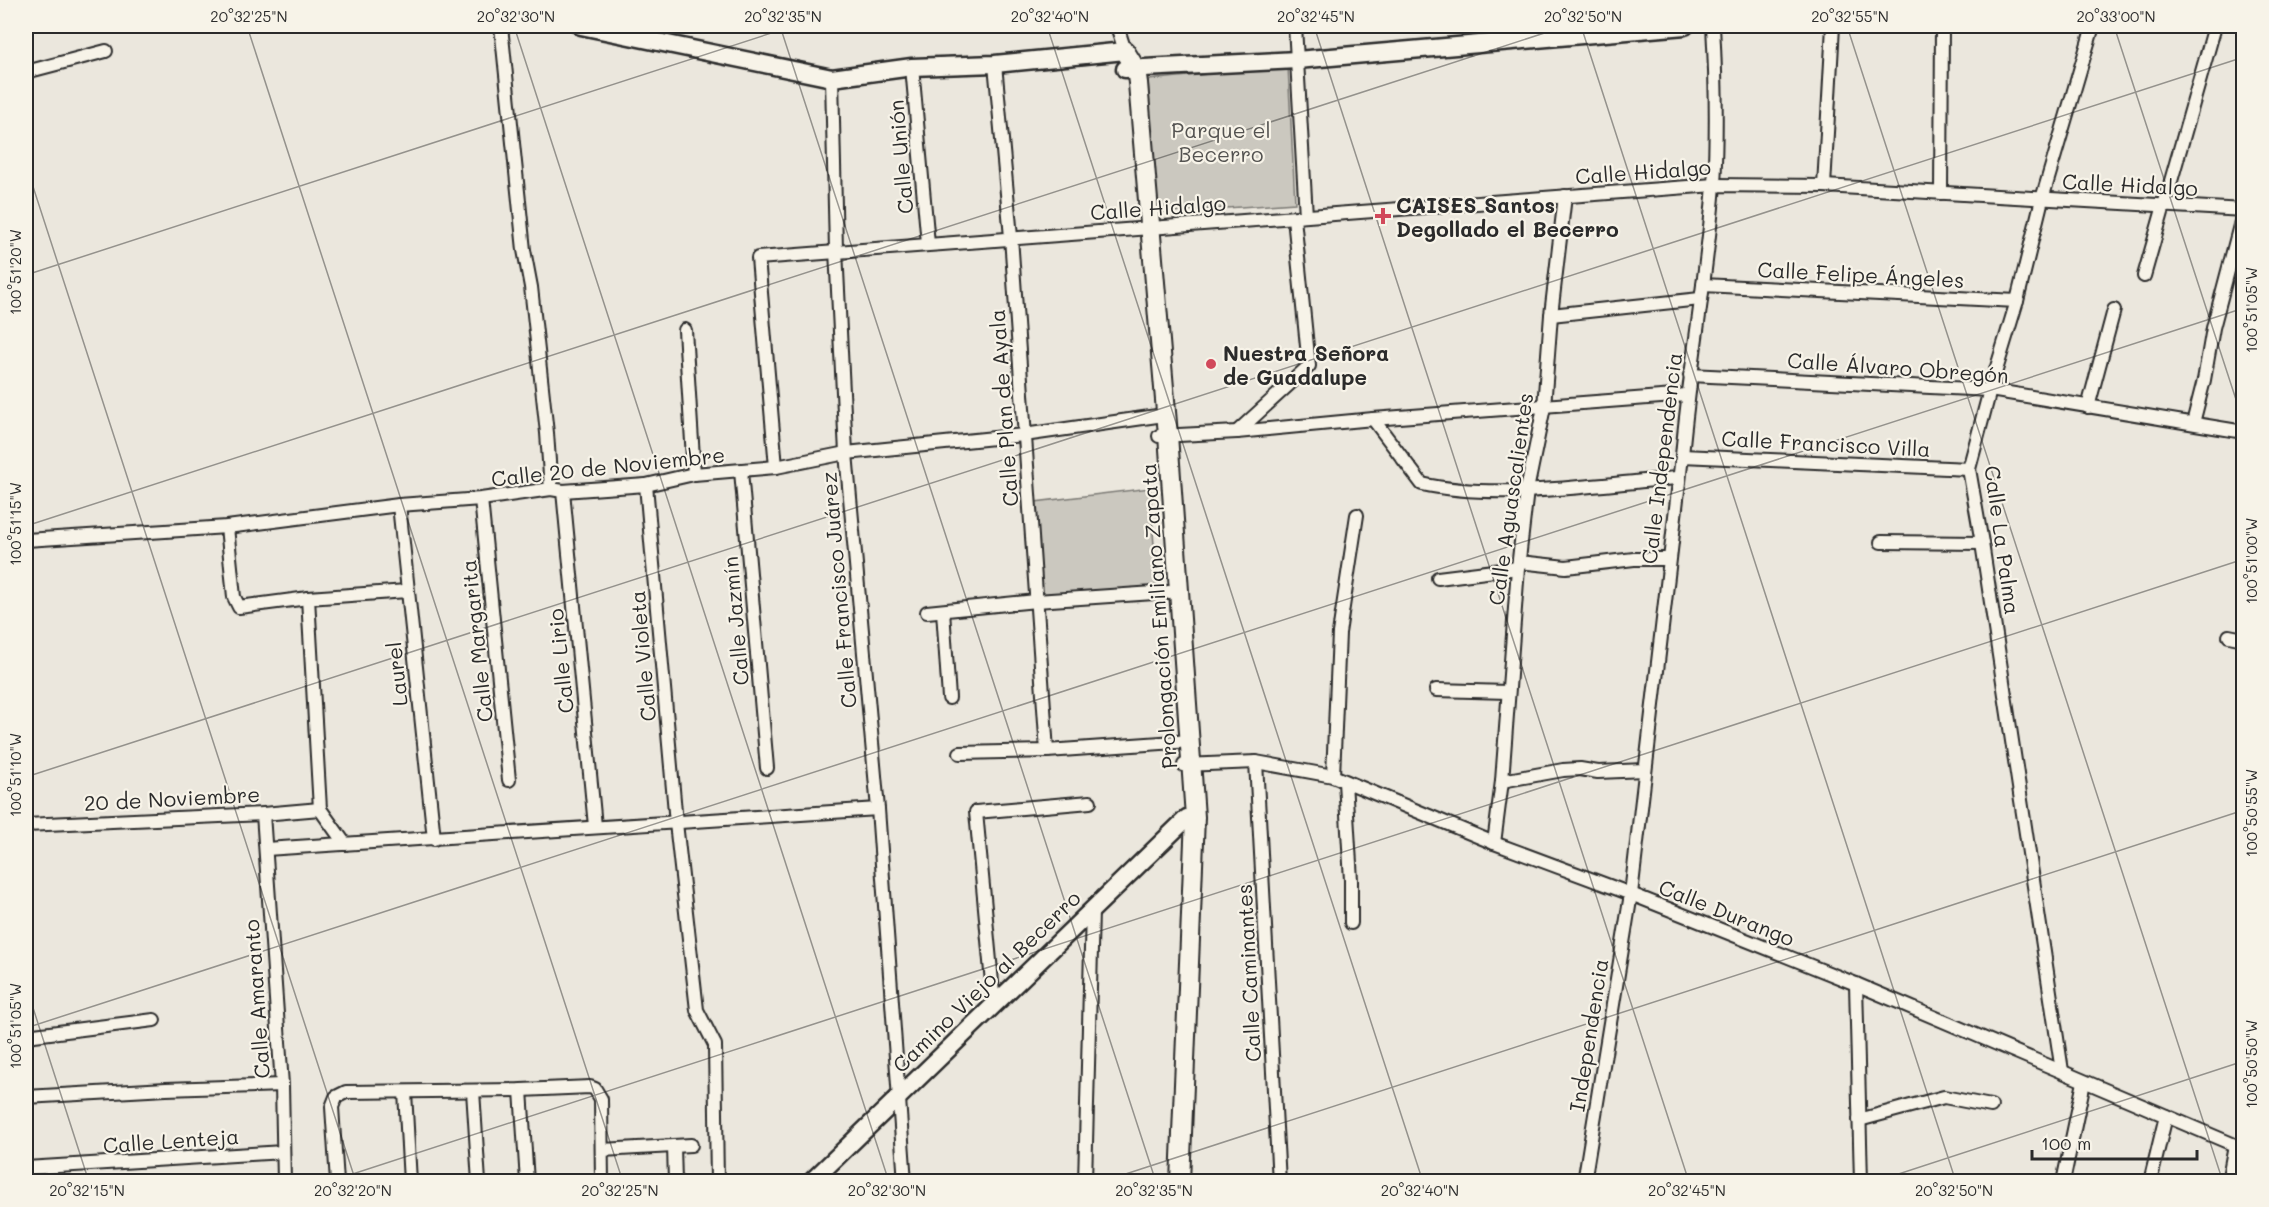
<svg xmlns="http://www.w3.org/2000/svg" width="2269" height="1207" font-family="Mali,sans-serif">
  <style>
    .green { fill: #cbc8bf; stroke: #7b7a75; stroke-width: 1.5 }
    .lines { fill: none; stroke-linecap: round; stroke-linejoin: round }
    .minor-casing { stroke: #2b2b2b; stroke-width: 16 }
    .tertiary-casing { stroke: #2b2b2b; stroke-width: 21 }
    .secondary-casing { stroke: #2b2b2b; stroke-width: 22 }
    .minor { stroke: #f7f3e8; stroke-width: 12 }
    .tertiary { stroke: #f7f3e8; stroke-width: 16 }
    .secondary { stroke: #f7f3e8; stroke-width: 18 }
    .ticks { fill: none; stroke: #2b2b2b; stroke-width: 1.5; stroke-opacity: 0.45 }
    .poi-dot { fill: #d1495b; stroke: #f7f3e8; stroke-width: 2 }
    .labels { text-anchor: middle; dominant-baseline: central; stroke-width: 4.5; stroke-linejoin: round; paint-order: stroke }
    .park-label { font-size: 21px; fill: #535250; stroke: #f7f3e8 }
    .street-label { font-size: 21px; fill: #2b2b2b; stroke: #f7f3e8 }
    .poi-label { font-size: 21px; font-weight: bold; fill: #2b2b2b; stroke: #f7f3e8; text-anchor: start }
    .neatline { fill: none; stroke: #2b2b2b; stroke-width: 2 }
    .ticks-label { font-size: 15px; text-anchor: middle; fill: #2b2b2b }
  </style>
  <rect width="100%" height="100%" fill="#ebe7dd"/>
  <filter id="ink" filterUnits="userSpaceOnUse"><feTurbulence type="fractalNoise" baseFrequency=".0167" numOctaves="2"/><feDisplacementMap in="SourceGraphic" scale="12" xChannelSelector="R" yChannelSelector="G"/><feConvolveMatrix kernelMatrix="1 2 1 2 8 2 1 2 1" color-interpolation-filters="sRGB"/></filter>
  <g filter="url(#ink)">
    <g class="green">
      <path d="M 1288,66 L 1295,203 L 1157,213 L 1148,80 Z"/>
      <path d="M 1150,488 L 1157,589 L 1042,595 L 1035,502 Z"/>
    </g>
    <g class="lines">
      <g class="minor-casing">
        <g id="minor">
          <path d="M 501,26 L 524,250 L 531,287 L 547,433 L 551,489"/>
          <path d="M 1117,26 L 1125,51"/>
          <path d="M 1295,26 L 1306,216"/>
          <path d="M 995,64 L 1011,237 L 1047,751"/>
          <path d="M 912,67 L 928,244"/>
          <path d="M 26,72 L 106,51"/>
          <path d="M 832,78 L 836,250 L 846,453 L 878,809 L 905,1182"/>
          <path d="M 1824,186 L 1833,26"/>
          <path d="M 1941,193 L 1942,26"/>
          <path d="M 2144,276 L 2215,26"/>
          <path d="M 1703,285 L 2017,301"/>
          <path d="M 1551,315 L 1700,299"/>
          <path d="M 685,330 L 694,474"/>
          <path d="M 1690,375 L 1990,390 L 2244,432"/>
          <path d="M 2088,407 L 2114,310"/>
          <path d="M 1373,419 L 1422,484 C 1499,501 1599,484 1678,478"/>
          <path d="M 1237,432 L 1309,366 L 1294,218"/>
          <path d="M 1159,436 L 1237,432 L 1373,419 L 1687,395"/>
          <path d="M 1682,456 L 1969,469"/>
          <path d="M 776,467 L 758,258 L 1714,185 L 1824,186 L 2244,210 L 2213,328 L 2204,380 L 2193,423"/>
          <path d="M 741,471 L 767,768"/>
          <path d="M 646,485 L 676,823 L 697,1010 L 715,1045 L 717,1182"/>
          <path d="M 563,491 L 595,826"/>
          <path d="M 481,499 L 509,780"/>
          <path d="M 399,505 L 434,839"/>
          <path d="M 227,527 L 234,597 L 239,607 L 308,598 L 407,591"/>
          <path d="M 26,540 L 227,527 L 399,505 L 481,499 L 551,489 L 563,491 L 646,485 L 694,474 L 776,467 L 846,453 L 1024,435 L 1157,416"/>
          <path d="M 1881,542 L 1982,543"/>
          <path d="M 1519,562 L 1566,567 L 1634,559 L 1669,559"/>
          <path d="M 1438,578 L 1518,568"/>
          <path d="M 308,598 L 320,809"/>
          <path d="M 943,611 L 949,698"/>
          <path d="M 927,612 L 1036,601 L 1169,592"/>
          <path d="M 2229,636 L 2244,639"/>
          <path d="M 1436,690 L 1508,692"/>
          <path d="M 960,753 L 1047,751 L 1190,741"/>
          <path d="M 1256,762 L 1279,1182"/>
          <path d="M 1184,765 L 1256,762 L 1333,776 L 1494,843 L 1631,894 L 1856,984 L 2244,1149"/>
          <path d="M 1333,776 L 1339,633 L 1357,515"/>
          <path d="M 1502,781 L 1563,770 L 1580,769 L 1598,772 L 1645,770"/>
          <path d="M 1345,782 L 1351,880 L 1351,923"/>
          <path d="M 320,809 L 345,844"/>
          <path d="M 263,814 L 282,1085 L 284,1182"/>
          <path d="M 26,825 L 263,814 L 320,809"/>
          <path d="M 1494,843 L 1502,781 L 1518,568 L 1527,490 L 1544,407 L 1551,315 L 1565,196"/>
          <path d="M 266,849 L 878,809"/>
          <path d="M 1856,984 L 1861,1182"/>
          <path d="M 994,1004 L 976,812 L 1090,802"/>
          <path d="M 26,1036 L 154,1020"/>
          <path d="M 2062,1071 L 1982,543 L 1969,469 L 1990,390 L 2017,301 L 2042,199 L 2093,26"/>
          <path d="M 521,1090 L 527,1182"/>
          <path d="M 473,1091 L 479,1182"/>
          <path d="M 405,1092 L 410,1182"/>
          <path d="M 26,1097 L 166,1089 L 282,1085"/>
          <path d="M 1859,1120 L 1944,1097 L 1991,1106"/>
          <path d="M 674,1146 L 675,1182"/>
          <path d="M 602,1150 L 691,1145"/>
          <path d="M 26,1168 L 283,1152"/>
          <path d="M 337,1182 L 332,1107 L 336,1097 L 346,1092 L 521,1090 L 590,1087 L 595,1089 L 601,1099 L 602,1182"/>
          <path d="M 1085,1182 L 1092,910"/>
          <path d="M 1570,1182 L 1584,1179"/>
          <path d="M 1584,1182 L 1631,894 L 1682,456 C 1690,365 1707,275 1714,185 C 1717,132 1716,79 1713,26"/>
          <path d="M 2063,1182 L 2084,1082"/>
          <path d="M 2150,1182 L 2166,1116"/>
          <path d="M 2228,1182 L 2235,1145"/>
        </g>
      </g>
      <g class="tertiary-casing">
        <g id="tertiary">
          <path d="M 581,26 L 832,78 L 912,67 L 995,64 L 1125,51"/>
          <path d="M 1125,69 L 1297,60 L 1685,26"/>
          <path d="M 811,1182 L 1187,818 L 1195,817"/>
        </g>
      </g>
      <g class="secondary-casing">
        <path id="secondary" d="M 1125,51 L 1136,69 L 1138,83 L 1168,435 L 1195,817 L 1180,1182"/>
      </g>
      <use href="#minor" class="minor"/>
      <use href="#tertiary" class="tertiary"/>
      <use href="#secondary" class="secondary"/>
    </g>
  </g>
  <path class="ticks" d="M 247,26 L 623,1182M 514,26 L 889,1182M 780,26 L 1156,1182M 1047,26 L 1423,1182M 1314,26 L 1689,1182M 1581,26 L 1956,1182M 1847,26 L 2223,1182M 2114,26 L 2244,424M 26,165 L 356,1182M 26,275 L 793,26M 26,526 L 1566,26M 26,777 L 2244,57M 26,986 L 89,1182M 26,1028 L 2244,308M 328,1182 L 2244,559M 1101,1182 L 2244,810M 1874,1182 L 2244,1061"/>
  <g class="poi-dot">
    <path d="M1380 207h6v6h6v6h-6v6h-6v-6h-6v-6h6z"/>
    <circle cx="1211" cy="364" r="6"/>
  </g>
  <g class="labels">
    <g class="park-label">
      <text x="1221" y="129">Parque el<tspan x="1221" dy="24">Becerro</tspan></text>
    </g>
    <g class="street-label">
      <text transform="translate(900 157) rotate(-95)">Calle Unión</text>
      <text transform="translate(1643 171) rotate(-4)">Calle Hidalgo</text>
      <text transform="translate(2130 184) rotate(3)">Calle Hidalgo</text>
      <text transform="translate(1158 207) rotate(-4)">Calle Hidalgo</text>
      <text transform="translate(1861 274) rotate(3)">Calle Felipe Ángeles</text>
      <text transform="translate(1898 367) rotate(4)">Calle Álvaro Obregón</text>
      <text transform="translate(1003 408) rotate(-94)">Calle Plan de Ayala</text>
      <text transform="translate(1826 443) rotate(3)">Calle Francisco Villa</text>
      <text transform="translate(1661 458) rotate(-83)">Calle Independencia</text>
      <text transform="translate(608 466) rotate(-6)">Calle 20 de Noviembre</text>
      <text transform="translate(1510 499) rotate(-82)">Calle Aguascalientes</text>
      <text transform="translate(2003 540) rotate(82)">Calle La Palma</text>
      <text transform="translate(838 590) rotate(-95)">Calle Francisco Juárez</text>
      <text transform="translate(1158 616) rotate(-94)">Prolongación Emiliano Zapata</text>
      <text transform="translate(735 621) rotate(-95)">Calle Jazmín</text>
      <text transform="translate(476 641) rotate(-96)">Calle Margarita</text>
      <text transform="translate(642 656) rotate(-95)">Calle Violeta</text>
      <text transform="translate(560 661) rotate(-96)">Calle Lirio</text>
      <text transform="translate(396 674) rotate(-96)">Laurel</text>
      <text transform="translate(172 798) rotate(-3)">20 de Noviembre</text>
      <text transform="translate(1727 912) rotate(22)">Calle Durango</text>
      <text transform="translate(1248 973) rotate(-93)">Calle Caminantes</text>
      <text transform="translate(986 981) rotate(-44)">Camino Viejo al Becerro</text>
      <text transform="translate(256 999) rotate(-94)">Calle Amaranto</text>
      <text transform="translate(1588 1035) rotate(-81)">Independencia</text>
      <text transform="translate(171 1140) rotate(-4)">Calle Lenteja</text>
    </g>
    <g class="poi-label">
      <text x="1396" y="204">CAISES Santos<tspan x="1396" dy="24">Degollado el Becerro</tspan></text>
      <text x="1223" y="352">Nuestra Señora<tspan x="1223" dy="24">de Guadalupe</tspan></text>
    </g>
  </g>
  <rect width="2269" height="1207" fill="none" stroke="#f7f3e8" stroke-width="66"/>
  <path d="M2032 1150v9h165v-9" fill="none" stroke="#2b2b2b" stroke-width="3"/>
  <text x="2041" y="1150" font-size="18" fill="#2b2b2b" stroke="#f7f3e8" stroke-width="4.5" paint-order="stroke">100 m</text>
  <rect x="33" y="33" width="2203" height="1141" class="neatline"/>
  <g class="ticks-label">
    <text x="249" y="22">20°32'25"N</text>
    <text x="516" y="22">20°32'30"N</text>
    <text x="783" y="22">20°32'35"N</text>
    <text x="1050" y="22">20°32'40"N</text>
    <text x="1316" y="22">20°32'45"N</text>
    <text x="1583" y="22">20°32'50"N</text>
    <text x="1850" y="22">20°32'55"N</text>
    <text x="2116" y="22">20°33'00"N</text>
    <text transform="translate(16 272) rotate(-90)" y="5">100°51'20"W</text>
    <text transform="translate(2252 310) rotate(-90)" y="5">100°51'05"W</text>
    <text transform="translate(16 524) rotate(-90)" y="5">100°51'15"W</text>
    <text transform="translate(2252 561) rotate(-90)" y="5">100°51'00"W</text>
    <text transform="translate(16 775) rotate(-90)" y="5">100°51'10"W</text>
    <text transform="translate(2252 813) rotate(-90)" y="5">100°50'55"W</text>
    <text transform="translate(16 1026) rotate(-90)" y="5">100°51'05"W</text>
    <text transform="translate(2252 1064) rotate(-90)" y="5">100°50'50"W</text>
    <text x="87" y="1196">20°32'15"N</text>
    <text x="353" y="1196">20°32'20"N</text>
    <text x="620" y="1196">20°32'25"N</text>
    <text x="887" y="1196">20°32'30"N</text>
    <text x="1154" y="1196">20°32'35"N</text>
    <text x="1420" y="1196">20°32'40"N</text>
    <text x="1687" y="1196">20°32'45"N</text>
    <text x="1954" y="1196">20°32'50"N</text>
  </g>
</svg>
